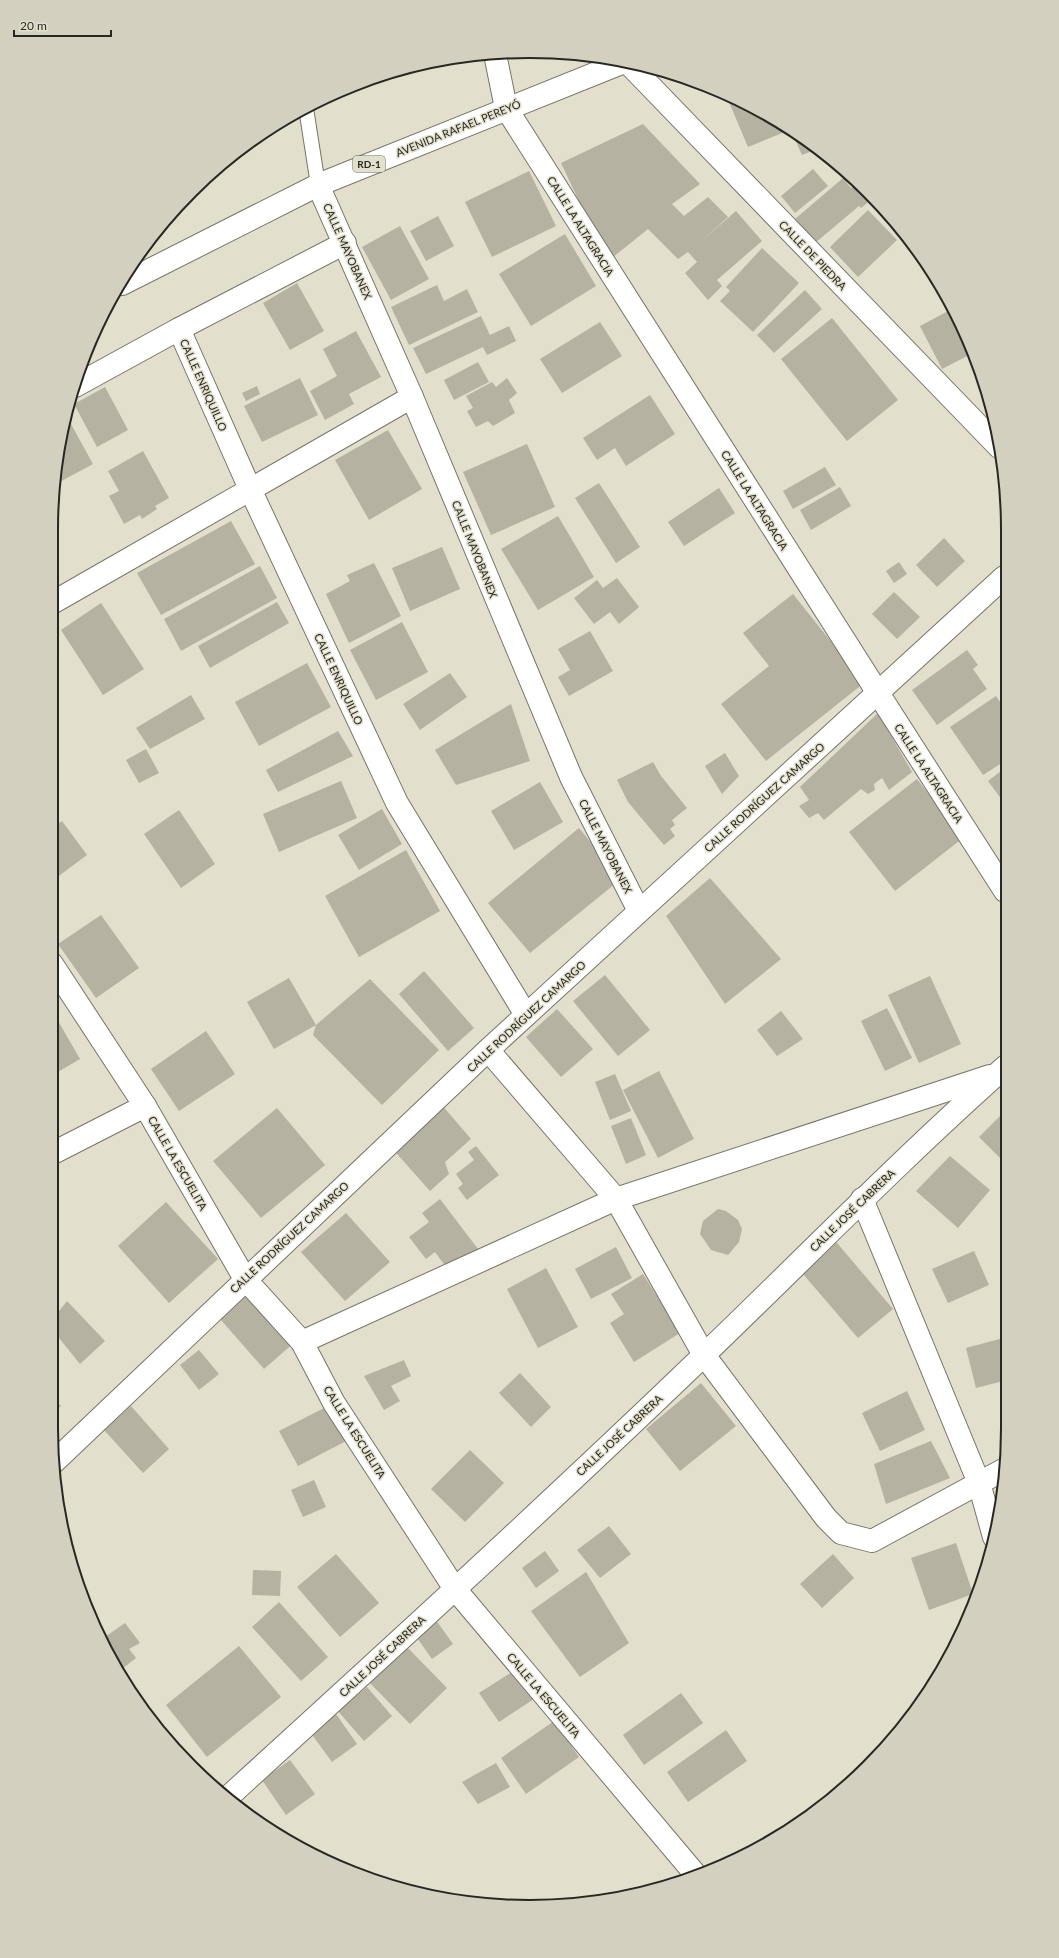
<svg xmlns="http://www.w3.org/2000/svg" width="1059" height="1958" font-family="Lato,sans-serif">
  <style>
    .building { fill: #b5b2a1 }
    .lines { fill: none; stroke-linecap: round; stroke-linejoin: round }
    .lane-casing { stroke: #787565; stroke-width: 16 }
    .street-casing { stroke: #787565; stroke-width: 24 }
    .primary-casing { stroke: #787565; stroke-width: 24 }
    .lane { stroke: #fff; stroke-width: 14 }
    .street { stroke: #fff; stroke-width: 22 }
    .primary { stroke: #fff; stroke-width: 22 }
    .labels { text-anchor: middle; dominant-baseline: central; stroke-width: 3; stroke-linejoin: round; paint-order: stroke }
    .shield { fill: #e2dfcd; stroke: #605e55; stroke-width: 1 }
    .shield-label { font-size: 10px; font-weight: bold; fill: #282721 }
    .street-label { font-size: 11px; fill: #282721; stroke: #e2dfcd }
    .rim { fill: none; stroke: #282721; stroke-width: 2 }
  </style>
  <rect width="100%" height="100%" fill="#e2dfcd"/>
  <g class="building">
    <path d="M 726,95 L 741,100 L 787,131 L 748,147 Z"/>
    <path d="M 643,124 L 700,184 L 672,204 L 684,216 L 708,197 L 728,217 L 698,244 L 736,211 L 762,241 L 717,280 L 722,286 L 708,300 L 685,273 L 697,262 L 688,252 L 678,259 L 648,229 L 612,258 L 598,232 L 594,233 L 561,163 Z"/>
    <path d="M 793,135 L 815,150 L 802,155 Z"/>
    <path d="M 813,169 L 828,186 L 795,213 L 781,196 Z"/>
    <path d="M 529,171 L 556,226 L 492,257 L 465,202 Z"/>
    <path d="M 843,178 L 851,188 L 857,183 L 872,199 L 861,208 L 859,206 L 815,243 L 795,219 Z"/>
    <path d="M 868,210 L 897,240 L 858,277 L 830,247 Z"/>
    <path d="M 438,216 L 454,246 L 426,261 L 410,231 Z"/>
    <path d="M 400,226 L 429,279 L 391,300 L 362,247 Z"/>
    <path d="M 565,234 L 596,286 L 531,326 L 499,274 Z"/>
    <path d="M 762,248 L 799,283 L 753,332 L 720,301 L 730,291 L 726,287 Z"/>
    <path d="M 297,283 L 324,331 L 290,350 L 263,303 Z"/>
    <path d="M 437,285 L 444,301 L 467,289 L 478,312 L 409,345 L 391,307 Z"/>
    <path d="M 805,290 L 822,309 L 774,353 L 757,335 Z"/>
    <path d="M 950,310 L 971,346 L 973,353 L 942,369 L 920,326 Z"/>
    <path d="M 481,316 L 490,335 L 509,326 L 516,341 L 487,355 L 483,347 L 426,374 L 413,348 Z"/>
    <path d="M 832,318 L 898,400 L 847,441 L 781,359 Z"/>
    <path d="M 600,322 L 622,356 L 562,393 L 540,359 Z"/>
    <path d="M 356,331 L 381,377 L 349,394 L 354,404 L 325,420 L 310,391 L 337,376 L 323,349 Z"/>
    <path d="M 478,362 L 489,382 L 454,400 L 444,380 Z"/>
    <path d="M 300,378 L 318,415 L 262,442 L 244,406 Z"/>
    <path d="M 507,378 L 517,393 L 509,400 L 515,413 L 493,426 L 488,421 L 476,427 L 467,411 L 473,408 L 466,396 L 492,382 L 496,387 Z"/>
    <path d="M 257,386 L 260,394 L 246,401 L 242,393 Z"/>
    <path d="M 105,387 L 128,430 L 97,447 L 74,404 Z"/>
    <path d="M 650,395 L 675,434 L 626,466 L 615,448 L 597,460 L 583,438 Z"/>
    <path d="M 66,415 L 93,464 L 54,485 Z"/>
    <path d="M 388,430 L 422,489 L 369,520 L 335,460 Z"/>
    <path d="M 527,444 L 555,507 L 491,535 L 463,472 Z"/>
    <path d="M 143,451 L 169,498 L 155,506 L 157,509 L 142,519 L 140,515 L 124,524 L 109,496 L 119,491 L 108,471 Z"/>
    <path d="M 825,467 L 836,485 L 793,509 L 783,491 Z"/>
    <path d="M 599,483 L 640,547 L 616,563 L 575,498 Z"/>
    <path d="M 840,487 L 851,506 L 811,530 L 800,510 Z"/>
    <path d="M 719,488 L 735,513 L 684,546 L 668,522 Z"/>
    <path d="M 558,516 L 594,577 L 538,610 L 501,549 Z"/>
    <path d="M 231,521 L 255,564 L 161,615 L 137,573 Z"/>
    <path d="M 944,538 L 965,561 L 937,587 L 916,565 Z"/>
    <path d="M 442,547 L 460,589 L 410,611 L 392,568 Z"/>
    <path d="M 899,562 L 907,574 L 894,583 L 886,571 Z"/>
    <path d="M 374,563 L 401,616 L 349,643 L 326,594 L 350,581 L 347,575 Z"/>
    <path d="M 260,566 L 277,598 L 181,651 L 164,619 Z"/>
    <path d="M 617,578 L 639,607 L 619,624 L 610,612 L 594,624 L 574,598 L 597,580 L 603,588 Z"/>
    <path d="M 894,592 L 920,617 L 897,639 L 872,614 Z"/>
    <path d="M 793,594 L 864,683 L 766,761 L 721,704 L 769,666 L 743,633 Z"/>
    <path d="M 277,602 L 289,623 L 210,668 L 198,646 Z"/>
    <path d="M 101,603 L 144,669 L 103,695 L 61,630 Z"/>
    <path d="M 402,622 L 428,672 L 376,700 L 350,650 Z"/>
    <path d="M 590,631 L 613,671 L 569,696 L 558,677 L 570,670 L 558,649 Z"/>
    <path d="M 967,650 L 978,665 L 973,669 L 987,689 L 937,725 L 912,690 Z"/>
    <path d="M 307,663 L 331,707 L 259,746 L 235,702 Z"/>
    <path d="M 450,673 L 467,697 L 420,730 L 403,704 Z"/>
    <path d="M 191,695 L 205,719 L 150,749 L 136,728 Z"/>
    <path d="M 996,696 L 1005,709 L 1005,761 L 983,775 L 950,727 Z"/>
    <path d="M 511,704 L 530,761 L 456,785 L 435,750 Z"/>
    <path d="M 878,713 L 912,772 L 889,790 L 882,778 L 874,784 L 875,790 L 868,794 L 861,789 L 824,820 L 818,813 L 809,818 L 799,806 L 809,800 L 800,787 Z"/>
    <path d="M 338,731 L 353,756 L 278,792 L 266,770 Z"/>
    <path d="M 146,749 L 159,773 L 139,783 L 126,760 Z"/>
    <path d="M 725,753 L 739,776 L 722,794 L 705,766 Z"/>
    <path d="M 653,762 L 661,776 L 687,808 L 672,820 L 675,825 L 670,829 L 675,836 L 664,845 L 628,802 L 617,780 Z"/>
    <path d="M 1005,768 L 1005,804 L 988,781 Z"/>
    <path d="M 917,779 L 963,838 L 895,891 L 849,832 Z"/>
    <path d="M 341,781 L 357,818 L 279,852 L 263,814 Z"/>
    <path d="M 540,782 L 563,822 L 514,850 L 491,811 Z"/>
    <path d="M 382,809 L 402,844 L 359,870 L 338,835 Z"/>
    <path d="M 179,810 L 215,864 L 181,888 L 144,834 Z"/>
    <path d="M 62,821 L 87,855 L 52,881 L 52,828 Z"/>
    <path d="M 579,828 L 621,879 L 530,953 L 488,903 Z"/>
    <path d="M 406,850 L 440,911 L 359,957 L 325,896 Z"/>
    <path d="M 710,878 L 781,959 L 725,1004 L 666,916 Z"/>
    <path d="M 101,915 L 139,968 L 96,998 L 58,944 Z"/>
    <path d="M 424,971 L 474,1028 L 448,1051 L 399,994 Z"/>
    <path d="M 605,975 L 650,1030 L 618,1056 L 573,1001 Z"/>
    <path d="M 930,976 L 961,1044 L 919,1063 L 888,995 Z"/>
    <path d="M 289,978 L 316,1025 L 274,1049 L 247,1002 Z"/>
    <path d="M 370,979 L 439,1050 L 382,1105 L 313,1035 L 316,1025 Z"/>
    <path d="M 887,1008 L 912,1058 L 885,1071 L 861,1021 Z"/>
    <path d="M 557,1009 L 593,1049 L 561,1077 L 526,1037 Z"/>
    <path d="M 781,1011 L 803,1039 L 777,1056 L 757,1030 Z"/>
    <path d="M 53,1012 L 80,1059 L 51,1076 L 51,1013 Z"/>
    <path d="M 206,1031 L 235,1074 L 179,1111 L 151,1069 Z"/>
    <path d="M 659,1071 L 694,1139 L 658,1158 L 623,1090 Z"/>
    <path d="M 615,1074 L 631,1111 L 610,1120 L 595,1082 Z"/>
    <path d="M 441,1104 L 471,1139 L 445,1162 L 449,1174 L 430,1191 L 391,1147 Z"/>
    <path d="M 277,1108 L 325,1165 L 261,1218 L 213,1161 Z"/>
    <path d="M 1003,1113 L 1006,1115 L 1006,1164 L 979,1137 Z"/>
    <path d="M 631,1118 L 646,1155 L 626,1164 L 611,1126 Z"/>
    <path d="M 476,1146 L 499,1175 L 467,1200 L 458,1188 L 463,1184 L 456,1174 L 474,1160 L 468,1152 Z"/>
    <path d="M 950,1156 L 990,1190 L 958,1228 L 916,1191 Z"/>
    <path d="M 440,1199 L 478,1249 L 449,1271 L 435,1252 L 426,1259 L 409,1237 L 429,1222 L 422,1213 Z"/>
    <path d="M 166,1202 L 218,1259 L 169,1303 L 118,1246 Z"/>
    <path d="M 718,1209 L 726,1211 L 738,1220 L 742,1229 L 739,1242 L 728,1255 L 711,1250 L 700,1234 L 703,1221 Z"/>
    <path d="M 346,1213 L 390,1262 L 345,1301 L 301,1252 Z"/>
    <path d="M 832,1237 L 893,1309 L 858,1338 L 797,1267 Z"/>
    <path d="M 616,1247 L 632,1278 L 591,1299 L 575,1269 Z"/>
    <path d="M 974,1251 L 989,1285 L 948,1303 L 932,1269 Z"/>
    <path d="M 546,1268 L 578,1327 L 538,1348 L 507,1289 Z"/>
    <path d="M 643,1274 L 680,1333 L 634,1362 L 610,1323 L 624,1314 L 611,1294 Z"/>
    <path d="M 246,1284 L 296,1341 L 264,1369 L 214,1312 Z"/>
    <path d="M 67,1301 L 105,1341 L 80,1364 L 51,1328 L 51,1321 Z"/>
    <path d="M 1007,1337 L 1007,1380 L 976,1388 L 966,1348 Z"/>
    <path d="M 199,1350 L 219,1374 L 199,1390 L 180,1365 Z"/>
    <path d="M 404,1360 L 411,1376 L 391,1386 L 400,1401 L 384,1410 L 364,1376 Z"/>
    <path d="M 520,1373 L 551,1407 L 531,1427 L 499,1393 Z"/>
    <path d="M 701,1383 L 736,1426 L 680,1471 L 646,1429 Z"/>
    <path d="M 907,1391 L 925,1430 L 880,1451 L 862,1413 Z"/>
    <path d="M 51,1395 L 61,1406 L 51,1415 Z"/>
    <path d="M 334,1403 L 352,1438 L 298,1466 L 279,1431 Z"/>
    <path d="M 131,1406 L 169,1449 L 143,1473 L 104,1430 Z"/>
    <path d="M 931,1441 L 950,1478 L 886,1504 L 874,1464 Z"/>
    <path d="M 470,1450 L 504,1483 L 465,1522 L 431,1489 Z"/>
    <path d="M 314,1480 L 326,1507 L 303,1517 L 291,1490 Z"/>
    <path d="M 609,1526 L 631,1554 L 600,1578 L 577,1550 Z"/>
    <path d="M 956,1543 L 973,1594 L 929,1610 L 911,1558 Z"/>
    <path d="M 545,1551 L 559,1571 L 536,1588 L 522,1568 Z"/>
    <path d="M 336,1554 L 379,1603 L 340,1637 L 297,1587 Z"/>
    <path d="M 833,1554 L 854,1578 L 822,1608 L 800,1584 Z"/>
    <path d="M 253,1570 L 281,1571 L 280,1596 L 252,1595 Z"/>
    <path d="M 586,1572 L 629,1643 L 580,1677 L 531,1611 Z"/>
    <path d="M 279,1602 L 328,1657 L 301,1681 L 252,1627 Z"/>
    <path d="M 436,1620 L 453,1644 L 432,1659 L 415,1635 Z"/>
    <path d="M 125,1623 L 140,1643 L 129,1649 L 136,1658 L 118,1672 L 102,1639 Z"/>
    <path d="M 404,1644 L 447,1688 L 410,1724 L 367,1680 Z"/>
    <path d="M 239,1646 L 281,1697 L 207,1757 L 166,1705 Z"/>
    <path d="M 515,1670 L 534,1699 L 499,1722 L 479,1693 Z"/>
    <path d="M 367,1687 L 392,1716 L 364,1741 L 338,1711 Z"/>
    <path d="M 681,1693 L 703,1723 L 644,1765 L 623,1735 Z"/>
    <path d="M 336,1714 L 357,1744 L 332,1762 L 310,1732 Z"/>
    <path d="M 554,1721 L 579,1757 L 526,1794 L 501,1758 Z"/>
    <path d="M 726,1730 L 747,1761 L 688,1802 L 667,1772 Z"/>
    <path d="M 290,1760 L 315,1794 L 286,1815 L 262,1780 Z"/>
    <path d="M 496,1763 L 510,1787 L 478,1804 L 462,1782 Z"/>
  </g>
  <g class="lines">
    <g class="lane-casing">
      <path id="lane" d="M 306,108 L 318,185"/>
    </g>
    <g class="street-casing">
      <g id="street">
        <path d="M 495,54 L 506,108 L 878,693 L 1005,891"/>
        <path d="M 628,63 L 999,447"/>
        <path d="M 318,185 L 412,397 L 571,777 L 639,911"/>
        <path d="M 179,329 L 250,489 L 397,803 L 526,1015"/>
        <path d="M 75,386 L 179,329 L 345,243"/>
        <path d="M 52,603 L 412,397"/>
        <path d="M 52,964 L 145,1106 L 245,1279 L 302,1342 L 334,1403 L 455,1589 L 696,1875"/>
        <path d="M 488,1050 L 616,1199 L 704,1355 L 826,1518 L 841,1533 L 872,1541 L 1005,1469"/>
        <path d="M 51,1154 L 145,1106"/>
        <path d="M 862,1199 L 979,1483 L 994,1537"/>
        <path d="M 302,1342 L 616,1199 L 990,1076"/>
        <path d="M 54,1462 L 488,1050 L 1004,577"/>
        <path d="M 227,1798 C 387,1652 547,1506 703,1356 C 804,1259 901,1159 1006,1066"/>
      </g>
    </g>
    <g class="primary-casing">
      <path id="primary" d="M 122,284 L 318,185 L 624,62"/>
    </g>
    <use href="#lane" class="lane"/>
    <use href="#street" class="street"/>
    <use href="#primary" class="primary"/>
  </g>
  <g class="labels">
    <rect class="shield" x="353" y="156" width="32" height="16" rx="3"/>
    <g class="shield-label">
      <text x="369" y="164">RD-1</text>
    </g>
    <g class="street-label">
      <text transform="translate(458 128) rotate(-22)">AVENIDA RAFAEL PEREYÓ</text>
      <text transform="translate(581 226) rotate(58)">CALLE LA ALTAGRACIA</text>
      <text transform="translate(348 251) rotate(66)">CALLE MAYOBANEX</text>
      <text transform="translate(813 255) rotate(46)">CALLE DE PIEDRA</text>
      <text transform="translate(204 385) rotate(66)">CALLE ENRIQUILLO</text>
      <text transform="translate(755 500) rotate(58)">CALLE LA ALTAGRACIA</text>
      <text transform="translate(475 549) rotate(68)">CALLE MAYOBANEX</text>
      <text transform="translate(339 679) rotate(65)">CALLE ENRIQUILLO</text>
      <text transform="translate(929 773) rotate(57)">CALLE LA ALTAGRACIA</text>
      <text transform="translate(764 797) rotate(-42)">CALLE RODRÍGUEZ CAMARGO</text>
      <text transform="translate(606 846) rotate(63)">CALLE MAYOBANEX</text>
      <text transform="translate(526 1016) rotate(-43)">CALLE RODRÍGUEZ CAMARGO</text>
      <text transform="translate(178 1163) rotate(60)">CALLE LA ESCUELITA</text>
      <text transform="translate(852 1210) rotate(-44)">CALLE JOSÉ CABRERA</text>
      <text transform="translate(289 1237) rotate(-43)">CALLE RODRÍGUEZ CAMARGO</text>
      <text transform="translate(355 1432) rotate(58)">CALLE LA ESCUELITA</text>
      <text transform="translate(619 1435) rotate(-43)">CALLE JOSÉ CABRERA</text>
      <text transform="translate(382 1656) rotate(-43)">CALLE JOSÉ CABRERA</text>
      <text transform="translate(544 1695) rotate(50)">CALLE LA ESCUELITA</text>
    </g>
  </g>
  <path d="M0 0H1059V1958H0ZM529 58H530A471 471 0 0 1 1001 529V1429A471 471 0 0 1 530 1900H529A471 471 0 0 1 58 1429V529A471 471 0 0 1 529 58Z" fill="#d3d0bf" fill-rule="evenodd"/>
  <path class="rim" d="M529 58H530A471 471 0 0 1 1001 529V1429A471 471 0 0 1 530 1900H529A471 471 0 0 1 58 1429V529A471 471 0 0 1 529 58Z"/>
  <path d="M14 30v6h97v-6" fill="none" stroke="#282721" stroke-width="2"/>
  <text x="20" y="30" font-size="12" fill="#282721" stroke="#e2dfcd" stroke-width="3" paint-order="stroke">20 m</text>
</svg>
